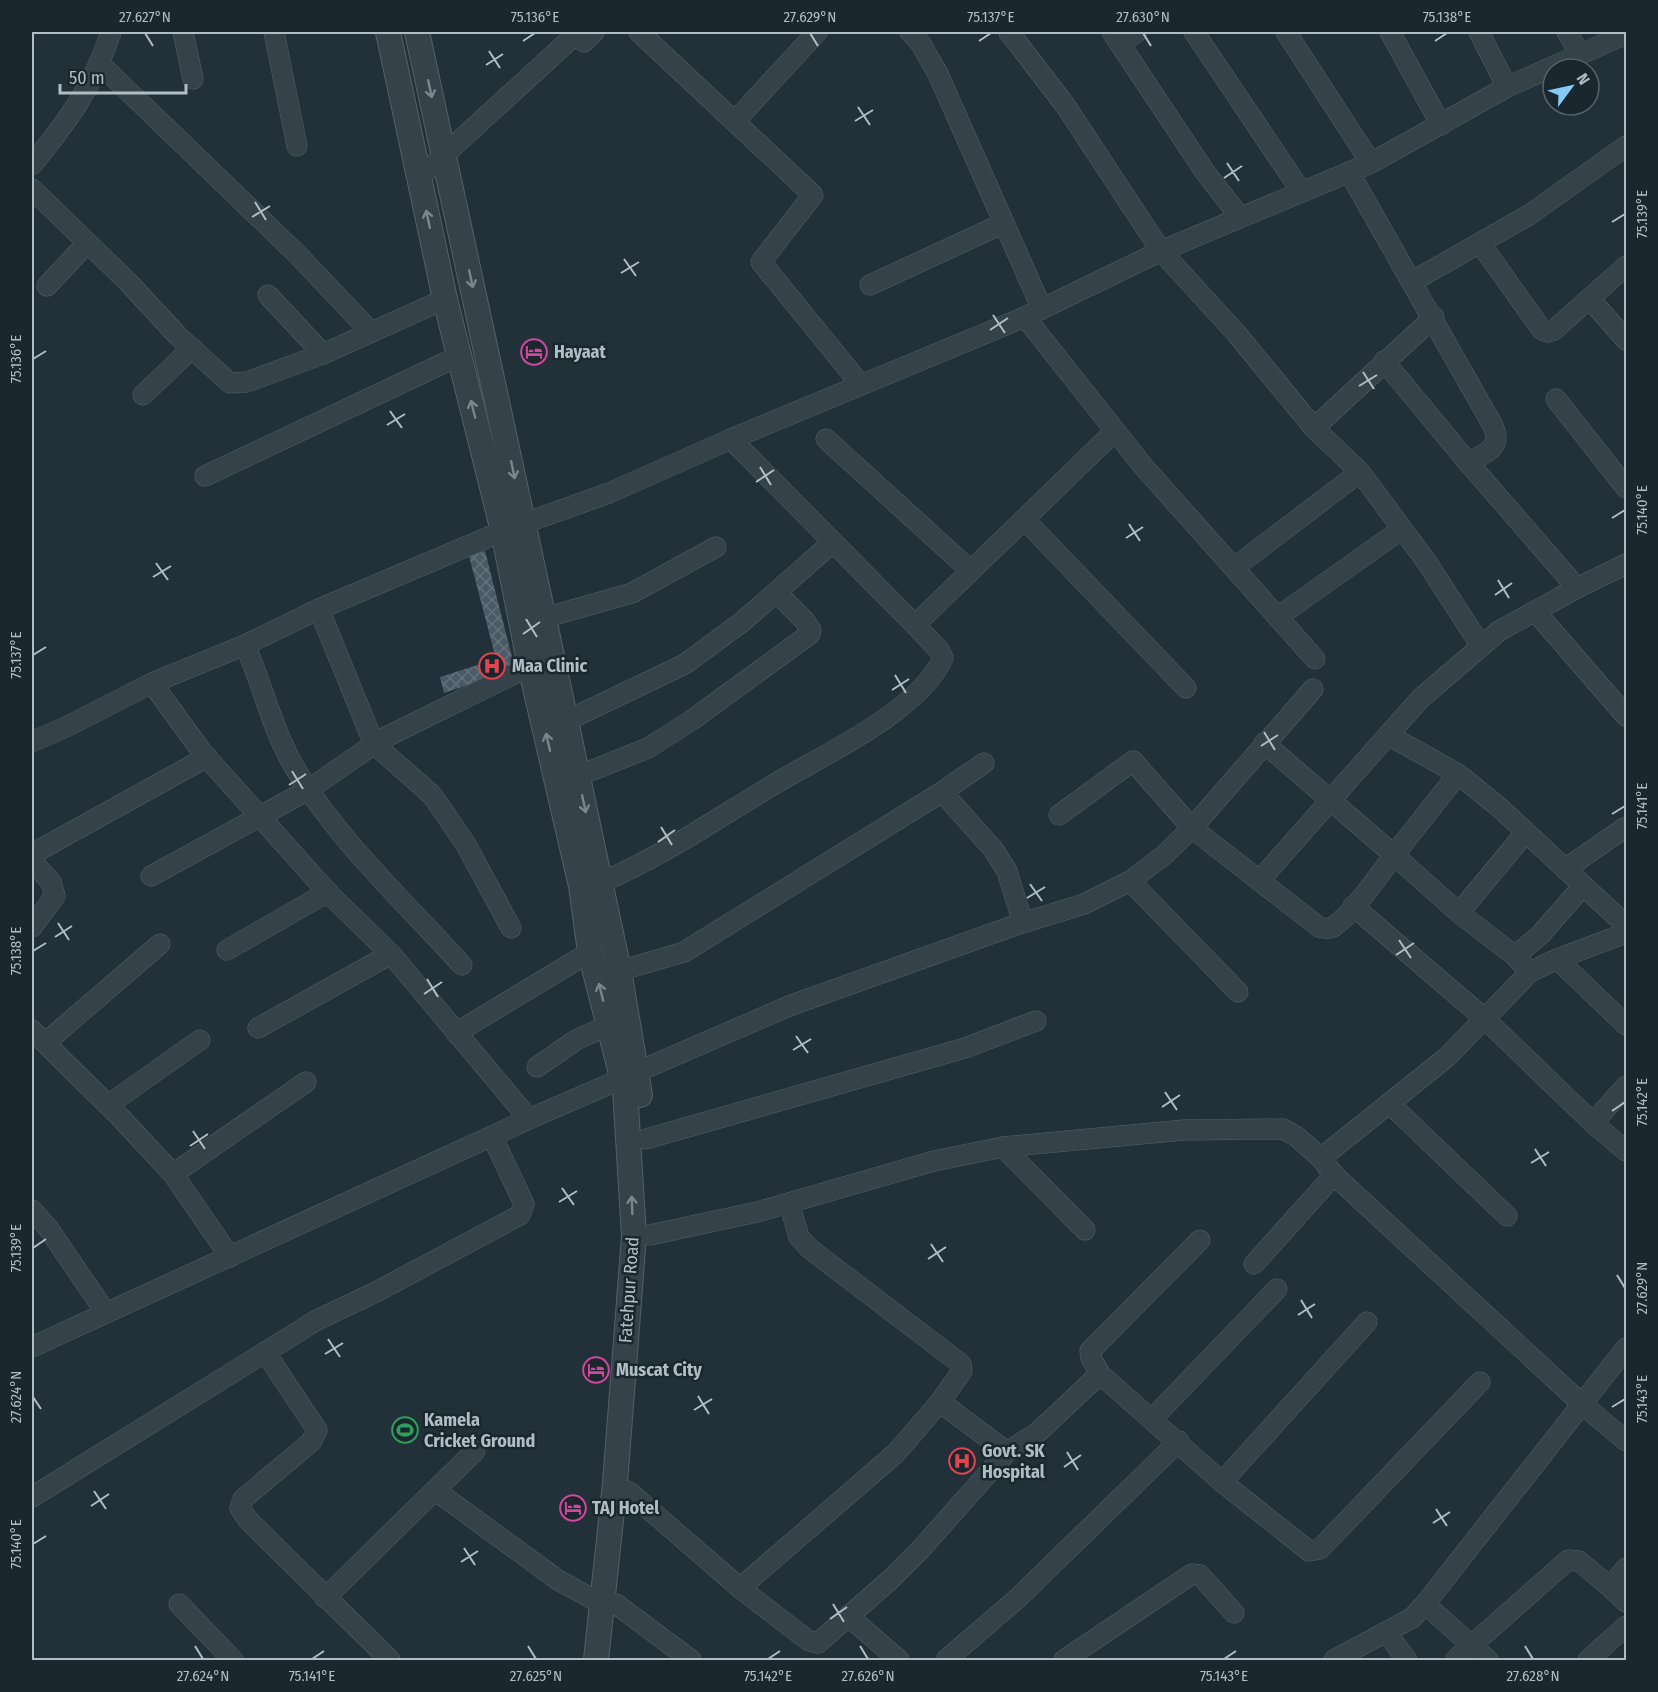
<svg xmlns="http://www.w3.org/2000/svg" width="1658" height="1692" font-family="'Fira Sans Condensed',sans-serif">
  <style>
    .building { fill: url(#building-cross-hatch) }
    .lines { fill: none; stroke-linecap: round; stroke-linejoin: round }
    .minor-casing { stroke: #536067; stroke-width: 21 }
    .tertiary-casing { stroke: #536067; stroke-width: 26 }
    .minor { stroke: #35424a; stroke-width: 20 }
    .tertiary { stroke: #35424a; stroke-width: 24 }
    .oneway { stroke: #79868e }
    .ticks { fill: none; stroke: #b0bdc6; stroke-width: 2 }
    .labels { text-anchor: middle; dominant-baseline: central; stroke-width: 5; stroke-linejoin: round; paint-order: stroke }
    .poi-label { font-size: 18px; font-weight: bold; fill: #b0bdc6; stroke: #1b272e; text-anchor: start }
    .street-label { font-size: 18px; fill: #b0bdc6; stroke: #1b272e }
    .neatline { fill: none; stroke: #b0bdc6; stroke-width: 2 }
    .ticks-label { font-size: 15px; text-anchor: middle; fill: #b0bdc6 }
  </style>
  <defs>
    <pattern id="building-cross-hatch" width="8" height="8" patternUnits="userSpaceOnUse" patternTransform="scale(1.5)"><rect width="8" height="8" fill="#4a5b65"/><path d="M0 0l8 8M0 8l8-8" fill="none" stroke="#62717a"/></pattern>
  </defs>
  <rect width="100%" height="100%" fill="#223139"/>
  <path class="building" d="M 485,551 L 515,669 L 444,693 L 440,677 L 496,659 L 469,556 Z"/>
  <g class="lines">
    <g class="minor-casing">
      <g id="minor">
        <path d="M 183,32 L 193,79"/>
        <path d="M 274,32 L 297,146"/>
        <path d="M 639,32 L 813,195 L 761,262 L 861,385"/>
        <path d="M 910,32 L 921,44 L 938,74 L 1042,309"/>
        <path d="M 1009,32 L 1065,105 L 1161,251 L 1236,333 L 1314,428 L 1360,472 L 1426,561 L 1481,646"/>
        <path d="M 1112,32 L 1205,172 L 1240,217"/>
        <path d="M 1194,32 L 1301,191"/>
        <path d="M 1286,32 L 1371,163"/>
        <path d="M 1390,32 L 1441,125"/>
        <path d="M 1479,32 L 1507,87"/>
        <path d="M 1567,32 L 1580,54"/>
        <path d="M 1120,44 L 1137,32"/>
        <path d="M 100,64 L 297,254 L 370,331"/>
        <path d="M 736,120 L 817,32"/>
        <path d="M 32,165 C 69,119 92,89 111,32"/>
        <path d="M 1349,172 L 1492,424 C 1494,428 1496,434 1496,438 C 1496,450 1476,460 1466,460 L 1384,361"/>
        <path d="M 419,178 L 575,35 L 584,42 L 594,32"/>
        <path d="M 32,189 L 128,282 L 178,336 L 230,383 L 247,382 L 323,354 L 445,299"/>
        <path d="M 1480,243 L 1542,330 L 1548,332 L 1554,330 L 1626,266"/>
        <path d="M 1413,281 L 1529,215 L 1626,146"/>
        <path d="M 870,285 L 1004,223"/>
        <path d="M 47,286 L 87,243"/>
        <path d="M 268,295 L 323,354"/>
        <path d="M 1590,299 L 1626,340"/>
        <path d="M 1025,317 L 1143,466 L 1315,659"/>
        <path d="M 143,395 L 192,348"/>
        <path d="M 1556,399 L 1626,488"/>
        <path d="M 1314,428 L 1434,317"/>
        <path d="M 826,439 L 971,571"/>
        <path d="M 1466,460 L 1577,588"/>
        <path d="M 205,476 L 461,355"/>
        <path d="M 1024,519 L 1186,688"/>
        <path d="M 1235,567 L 1360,472"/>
        <path d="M 319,609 L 374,744 L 432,795 L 465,843 L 511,928"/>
        <path d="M 1535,611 L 1626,716"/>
        <path d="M 1279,616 L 1402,529"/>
        <path d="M 544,618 L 632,593 L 716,547"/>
        <path d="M 915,625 L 1115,431"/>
        <path d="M 245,645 C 262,683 271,725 291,761 C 331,834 406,903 462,965"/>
        <path d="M 152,683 L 202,752 L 330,895 L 391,954 L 529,1119"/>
        <path d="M 566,721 L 685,664 L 742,622 L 833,542"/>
        <path d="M 1388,735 L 1458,774"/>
        <path d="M 32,742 L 68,726 L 152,683 L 245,645 L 319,609 L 503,531 L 609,493 L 731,439 L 1025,317 L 1161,251 L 1371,163 L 1507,87 L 1626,34"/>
        <path d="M 1264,743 L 1394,855 L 1458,774 L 1500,808 L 1617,917 L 1626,923"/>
        <path d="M 578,776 L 648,748 L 692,720 L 810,634 L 811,630 L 804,620 L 776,592"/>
        <path d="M 942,792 L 993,849 L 1007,871 L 1023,923"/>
        <path d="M 1059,815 L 1133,761 L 1192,828 L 1319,927 C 1324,928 1328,930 1333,927 C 1352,915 1380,874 1394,855 L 1459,913 L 1515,956 L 1530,972"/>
        <path d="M 32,854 L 207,757"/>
        <path d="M 32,861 L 51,882 L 55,896 L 32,927"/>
        <path d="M 1565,869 L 1626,827"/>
        <path d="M 151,876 L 308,790 L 380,740 L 530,666"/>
        <path d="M 1130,881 L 1238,992"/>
        <path d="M 1259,881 L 1420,699 L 1499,631 L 1577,588 L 1626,564"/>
        <path d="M 600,883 C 663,856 719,817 778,782 C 827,753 919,711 943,658 L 939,650 L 915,625 L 731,439"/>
        <path d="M 1353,906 L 1485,1019 L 1593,1123 L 1626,1151"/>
        <path d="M 1459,913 L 1526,832"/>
        <path d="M 227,950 L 328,892"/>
        <path d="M 1515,956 L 1540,935 L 1583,886"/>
        <path d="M 1557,959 L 1626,933"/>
        <path d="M 619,971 L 684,952 L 942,792 L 984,763"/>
        <path d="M 258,1028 L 391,954"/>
        <path d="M 32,1030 L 120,1117 L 173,1174 L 230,1257"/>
        <path d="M 456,1033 L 590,952"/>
        <path d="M 45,1043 L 160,944"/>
        <path d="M 537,1067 L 576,1040 L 609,1025"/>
        <path d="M 108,1105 L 200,1040"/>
        <path d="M 1391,1105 L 1507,1216"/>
        <path d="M 1593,1123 L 1626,1086"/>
        <path d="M 646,1139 L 965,1048 L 1036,1021"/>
        <path d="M 1003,1147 L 1085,1230"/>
        <path d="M 1321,1158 L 1334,1175 L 1582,1404 L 1425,1604 L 1412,1618 L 1334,1660"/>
        <path d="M 173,1174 L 306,1082"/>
        <path d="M 789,1203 L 799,1237 L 810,1249 L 961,1364 L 962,1371 L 940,1402"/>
        <path d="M 32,1210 L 48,1228 L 106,1313"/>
        <path d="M 650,1235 L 757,1212 L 934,1161 L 1003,1147 L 1184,1130 L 1283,1129 L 1296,1136 L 1321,1158 L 1447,1057 L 1530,972 L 1557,959 L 1626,1025"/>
        <path d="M 1254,1264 L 1334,1175"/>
        <path d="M 32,1347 L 529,1119 L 789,1006 L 1013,926 L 1084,904 L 1130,881 L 1163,856 L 1192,828 L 1313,689"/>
        <path d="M 1626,1348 L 1582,1404 L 1626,1441"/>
        <path d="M 265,1352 L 317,1430 L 311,1442 L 243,1499 L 240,1508 L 248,1520 L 390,1660"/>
        <path d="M 1100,1374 L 1222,1482 L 1309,1551 L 1320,1549 L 1480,1382"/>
        <path d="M 1152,1419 L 1277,1289"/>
        <path d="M 1222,1482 L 1367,1322"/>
        <path d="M 436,1491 L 558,1580 L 602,1604"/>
        <path d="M 628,1491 L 740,1588 L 809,1641 L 818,1643 L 891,1579 L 920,1550 L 1007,1452"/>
        <path d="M 32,1497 L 317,1320 L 376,1292 L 520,1215 L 524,1204 L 492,1136"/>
        <path d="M 1626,1568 L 1610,1587 L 1626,1602"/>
        <path d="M 740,1588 L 896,1453 L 940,1402 L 1007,1452 L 1037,1433 L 1100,1374 L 1091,1358 L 1090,1351 L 1200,1240"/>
        <path d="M 325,1598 L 475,1451"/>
        <path d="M 179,1604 L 233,1660"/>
        <path d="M 616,1604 L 691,1660"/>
        <path d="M 1425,1604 L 1488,1660"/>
        <path d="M 848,1616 L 899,1660"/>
        <path d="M 1386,1632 L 1407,1660"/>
        <path d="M 946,1660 L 1018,1598 L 1179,1441"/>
        <path d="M 1064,1660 L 1192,1574 L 1200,1575 L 1234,1613"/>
        <path d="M 1455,1660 L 1568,1560 L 1579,1561 L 1610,1587"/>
        <path d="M 1588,1660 L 1626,1626"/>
      </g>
    </g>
    <g class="tertiary-casing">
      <g id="tertiary">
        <path d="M 388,32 L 445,299 L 503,531 L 530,666 L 581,886 L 590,952 L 625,1089 L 634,1236 L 615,1483 L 596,1660"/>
        <path d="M 417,32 L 566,721 L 619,971 L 640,1095"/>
      </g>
    </g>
    <use href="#minor" class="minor"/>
    <use href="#tertiary" class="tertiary"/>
  </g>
  <defs><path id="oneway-shaft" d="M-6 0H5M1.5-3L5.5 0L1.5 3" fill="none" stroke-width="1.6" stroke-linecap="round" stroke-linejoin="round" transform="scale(1.5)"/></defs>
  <g class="oneway">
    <use href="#oneway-shaft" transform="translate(430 89) rotate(78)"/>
    <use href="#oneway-shaft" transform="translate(428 219) rotate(-102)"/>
    <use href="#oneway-shaft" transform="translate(471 279) rotate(78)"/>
    <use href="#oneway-shaft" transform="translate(473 409) rotate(-104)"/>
    <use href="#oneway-shaft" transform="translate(513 470) rotate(78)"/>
    <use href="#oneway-shaft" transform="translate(548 742) rotate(-103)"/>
    <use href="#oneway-shaft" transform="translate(584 804) rotate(78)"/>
    <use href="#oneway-shaft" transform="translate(601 992) rotate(-104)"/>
    <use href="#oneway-shaft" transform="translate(632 1205) rotate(-92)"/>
  </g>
  <path class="ticks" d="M 145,33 L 153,46M 810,33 L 818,46M 1143,33 L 1151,46M 523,41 L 535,33M 979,41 L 991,33M 1435,41 L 1447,33M 489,51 L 500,68M 486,65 L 503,54M 858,107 L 870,125M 855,121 L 873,110M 1227,163 L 1239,181M 1224,178 L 1242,166M 255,202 L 266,220M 252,217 L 270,206M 1612,222 L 1625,214M 624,259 L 636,276M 621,273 L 639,262M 993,315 L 1005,333M 990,330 L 1008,318M 33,359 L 46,351M 1363,372 L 1374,389M 1359,386 L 1377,375M 390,411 L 402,428M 387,425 L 405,414M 760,467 L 771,485M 756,482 L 774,470M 1612,518 L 1625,510M 1129,524 L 1140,541M 1126,538 L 1143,527M 156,563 L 168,580M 153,577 L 171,566M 1498,580 L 1509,598M 1495,595 L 1512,583M 526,619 L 537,637M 523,634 L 540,622M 33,655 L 46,647M 895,675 L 906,693M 892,690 L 909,679M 1264,732 L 1275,750M 1261,746 L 1278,735M 292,771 L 303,789M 289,785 L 306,774M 1612,814 L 1625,806M 661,827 L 672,845M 658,842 L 675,830M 1030,884 L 1042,901M 1027,898 L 1045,887M 58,923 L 69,940M 55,937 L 72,926M 1399,940 L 1411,958M 33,951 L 46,943M 1396,955 L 1414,943M 427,979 L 438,997M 424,994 L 442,982M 796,1036 L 808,1053M 793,1050 L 811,1039M 1165,1092 L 1177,1110M 1162,1107 L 1180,1095M 1612,1111 L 1625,1102M 193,1131 L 205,1149M 190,1146 L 208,1134M 1535,1149 L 1546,1166M 1531,1163 L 1549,1152M 562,1188 L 574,1205M 559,1202 L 577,1191M 931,1244 L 943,1262M 33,1248 L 46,1239M 928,1259 L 946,1247M 1617,1275 L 1625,1288M 1301,1300 L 1312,1318M 1298,1315 L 1315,1304M 328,1339 L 340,1357M 325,1354 L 343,1343M 698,1396 L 709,1414M 33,1397 L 41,1409M 1612,1407 L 1625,1399M 694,1410 L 712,1399M 1067,1452 L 1078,1470M 1064,1467 L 1081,1455M 94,1491 L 106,1509M 91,1506 L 109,1494M 1436,1509 L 1447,1526M 1433,1523 L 1450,1512M 33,1544 L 46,1536M 464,1548 L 475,1565M 461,1562 L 478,1551M 833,1604 L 844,1622M 830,1619 L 847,1607M 195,1646 L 203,1659M 528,1646 L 536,1659M 860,1646 L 868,1659M 1525,1646 L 1533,1659M 312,1659 L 324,1651M 768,1659 L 780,1651M 1224,1659 L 1236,1651"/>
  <defs>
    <g id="hotel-ring" transform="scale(1.35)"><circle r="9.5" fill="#1b272e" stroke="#d1479c" stroke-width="1.5"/><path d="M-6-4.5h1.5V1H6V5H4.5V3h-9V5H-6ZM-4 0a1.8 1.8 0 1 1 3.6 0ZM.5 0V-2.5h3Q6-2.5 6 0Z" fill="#d1479c"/></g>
    <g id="hospital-ring" transform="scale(1.35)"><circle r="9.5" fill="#1b272e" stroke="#e0444e" stroke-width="1.5"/><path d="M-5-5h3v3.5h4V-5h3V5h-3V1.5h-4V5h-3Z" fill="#e0444e"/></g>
    <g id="stadium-ring" transform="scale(1.35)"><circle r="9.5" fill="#1b272e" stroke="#2e9e5b" stroke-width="1.5"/><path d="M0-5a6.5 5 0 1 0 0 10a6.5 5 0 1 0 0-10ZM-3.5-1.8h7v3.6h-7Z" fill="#2e9e5b"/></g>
  </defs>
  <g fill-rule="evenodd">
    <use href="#hotel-ring" x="534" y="352"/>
    <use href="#hospital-ring" x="492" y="666"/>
    <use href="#hotel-ring" x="596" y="1370"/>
    <use href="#stadium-ring" x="405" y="1430"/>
    <use href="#hospital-ring" x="962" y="1461"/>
    <use href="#hotel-ring" x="573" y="1508"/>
  </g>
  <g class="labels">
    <g class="poi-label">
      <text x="554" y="352">Hayaat</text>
      <text x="512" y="666">Maa Clinic</text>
      <text x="616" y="1370">Muscat City</text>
      <text x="424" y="1420">Kamela<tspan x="424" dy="21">Cricket Ground</tspan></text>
      <text x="982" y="1451">Govt. SK<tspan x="982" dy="21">Hospital</tspan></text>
      <text x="592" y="1508">TAJ Hotel</text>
    </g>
    <g class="street-label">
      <text transform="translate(629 1290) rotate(-86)">Fatehpur Road</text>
    </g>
  </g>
  <rect width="1658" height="1692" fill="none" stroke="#1b272e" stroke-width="66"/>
  <g transform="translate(1571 87) rotate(57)"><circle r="28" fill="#1b272e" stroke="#57636b" stroke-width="1.5"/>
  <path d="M0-4.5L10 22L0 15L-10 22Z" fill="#85caf6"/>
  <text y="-9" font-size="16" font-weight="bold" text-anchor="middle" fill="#b0bdc6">N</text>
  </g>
  <path d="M60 84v9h126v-9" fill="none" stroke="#b0bdc6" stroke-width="3"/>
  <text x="69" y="84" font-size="18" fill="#b0bdc6" stroke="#1b272e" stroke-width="4.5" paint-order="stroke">50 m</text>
  <rect x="33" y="33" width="1592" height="1626" class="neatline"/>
  <g class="ticks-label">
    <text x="145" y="22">27.627°N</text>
    <text x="535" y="22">75.136°E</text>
    <text x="810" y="22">27.629°N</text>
    <text x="991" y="22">75.137°E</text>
    <text x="1143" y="22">27.630°N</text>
    <text x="1447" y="22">75.138°E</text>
    <text transform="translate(1642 214) rotate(-90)" y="5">75.139°E</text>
    <text transform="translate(16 359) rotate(-90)" y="5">75.136°E</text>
    <text transform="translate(1642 510) rotate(-90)" y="5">75.140°E</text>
    <text transform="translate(16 655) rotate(-90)" y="5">75.137°E</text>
    <text transform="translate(1642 806) rotate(-90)" y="5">75.141°E</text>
    <text transform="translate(16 951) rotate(-90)" y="5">75.138°E</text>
    <text transform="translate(1642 1102) rotate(-90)" y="5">75.142°E</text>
    <text transform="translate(16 1248) rotate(-90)" y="5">75.139°E</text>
    <text transform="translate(1642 1288) rotate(-90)" y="5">27.629°N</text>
    <text transform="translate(16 1397) rotate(-90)" y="5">27.624°N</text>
    <text transform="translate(1642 1399) rotate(-90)" y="5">75.143°E</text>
    <text transform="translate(16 1544) rotate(-90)" y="5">75.140°E</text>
    <text x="203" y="1681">27.624°N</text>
    <text x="312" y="1681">75.141°E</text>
    <text x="536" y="1681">27.625°N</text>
    <text x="768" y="1681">75.142°E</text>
    <text x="868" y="1681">27.626°N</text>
    <text x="1224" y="1681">75.143°E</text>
    <text x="1533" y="1681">27.628°N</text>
  </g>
</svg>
